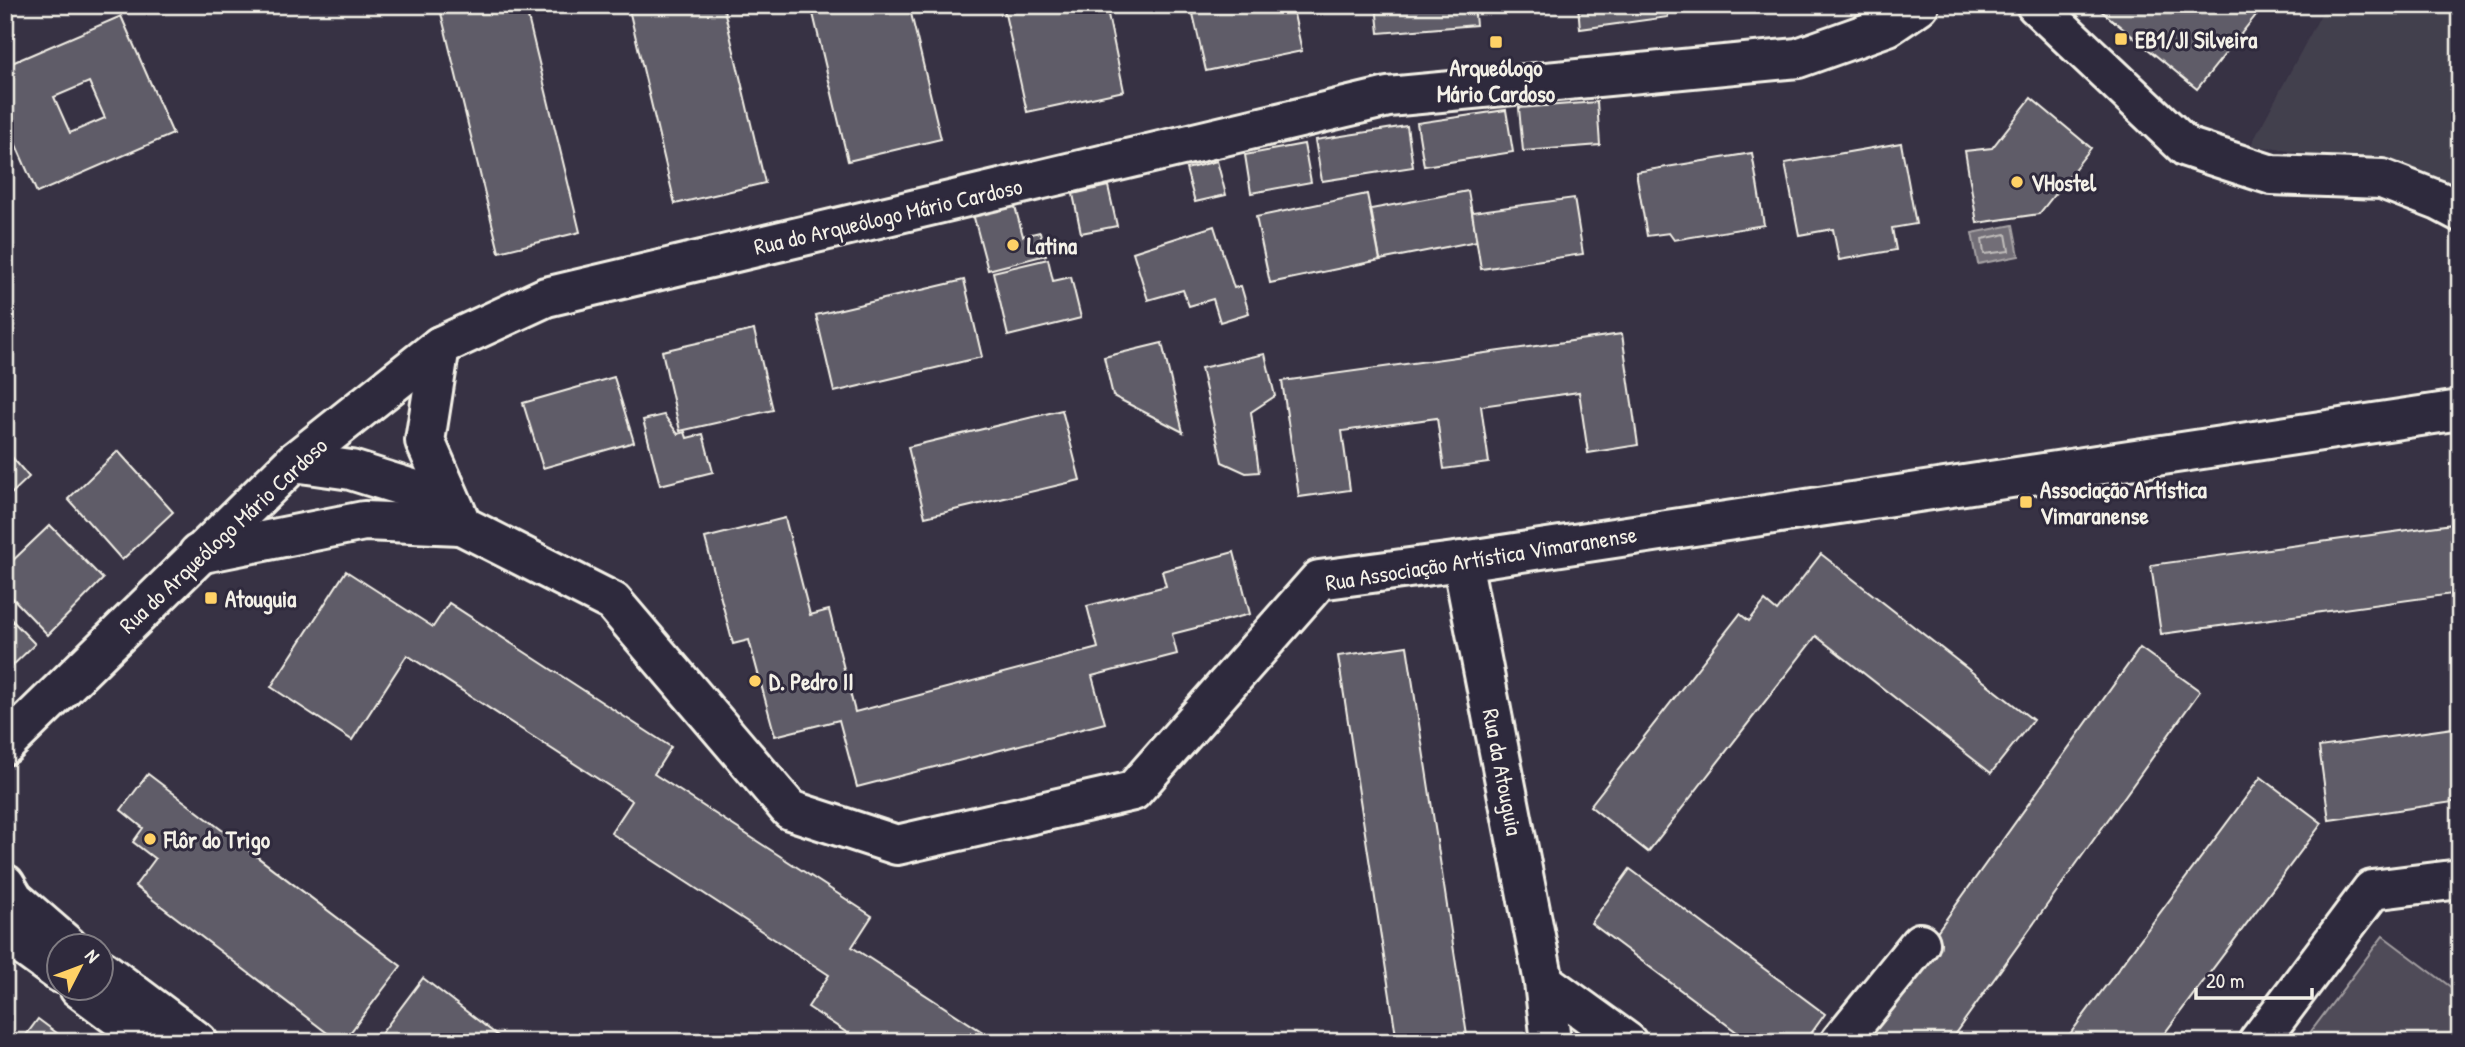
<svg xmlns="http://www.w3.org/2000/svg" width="2465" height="1047" font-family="'Patrick Hand',sans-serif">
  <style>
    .built { fill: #433f4e }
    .green { fill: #504b59; stroke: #a29ea0; stroke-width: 2 }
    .water { fill: #726e77; stroke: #a6a2a4; stroke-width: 2 }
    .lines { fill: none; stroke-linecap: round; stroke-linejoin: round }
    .shore { stroke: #c0bdbb; stroke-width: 2 }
    .building { fill: #5f5c67; stroke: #f4f1e8; stroke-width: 2; fill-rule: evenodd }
    .minor-casing { stroke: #f4f1e8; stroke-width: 44 }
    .minor { stroke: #2f2a3d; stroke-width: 38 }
    .poi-dot { fill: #ffd166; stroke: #2f2a3d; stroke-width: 2.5 }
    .labels { text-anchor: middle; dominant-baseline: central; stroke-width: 6; stroke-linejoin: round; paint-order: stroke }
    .poi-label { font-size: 23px; font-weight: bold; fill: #f4f1e8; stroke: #2f2a3d; text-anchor: start }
    .street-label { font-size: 23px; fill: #f4f1e8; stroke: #2f2a3d }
  </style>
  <rect width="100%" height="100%" fill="#373244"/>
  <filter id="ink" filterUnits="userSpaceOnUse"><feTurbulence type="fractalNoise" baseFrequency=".0143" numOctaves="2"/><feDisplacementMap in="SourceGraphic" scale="14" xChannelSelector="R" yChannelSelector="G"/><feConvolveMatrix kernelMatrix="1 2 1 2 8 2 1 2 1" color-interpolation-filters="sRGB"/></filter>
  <g filter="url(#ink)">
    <path class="built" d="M 2326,5 L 2460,5 L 2460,193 L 2381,165 L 2251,145 Z"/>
    <path class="green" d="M 2383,936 L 2460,994 L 2460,1030 L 2451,1042 L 2303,1042 Z"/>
    <path class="water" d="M 2013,225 L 2019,256 L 1978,264 L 1972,233 Z"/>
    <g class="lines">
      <path class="shore" d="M 2006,234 L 2009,251 L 1984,254 L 1982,239 Z"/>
    </g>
    <g class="building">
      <path d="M 439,5 L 525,5 L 580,232 L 499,252 Z"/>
      <path d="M 628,5 L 723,5 L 765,183 L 675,204 Z"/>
      <path d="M 811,5 L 909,5 L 941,139 L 848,161 Z"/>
      <path d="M 1003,5 L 1106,5 L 1124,91 L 1027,112 Z"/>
      <path d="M 1191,5 L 1292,5 L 1302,51 L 1206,71 Z"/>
      <path d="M 1376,5 L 1474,5 L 1476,25 L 1379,33 Z"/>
      <path d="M 1578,5 L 1667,5 L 1668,17 L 1580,29 Z"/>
      <path d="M 2094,5 L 2264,5 L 2197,89 Z"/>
      <path d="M 121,16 L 173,134 L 37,193 L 5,120 L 5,66 ZM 89,82 L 105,118 L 70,133 L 54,97 Z"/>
      <path d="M 2031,98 L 2091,148 L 2039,214 L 1977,223 L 1965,151 L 1992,148 Z"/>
      <path d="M 1597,102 L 1600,145 L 1523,151 L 1519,108 Z"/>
      <path d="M 1506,110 L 1513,152 L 1424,166 L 1417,123 Z"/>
      <path d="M 1407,126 L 1413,167 L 1322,181 L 1315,140 Z"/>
      <path d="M 1901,143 L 1916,224 L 1892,228 L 1896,250 L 1839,260 L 1833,229 L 1799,235 L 1785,163 Z"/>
      <path d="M 1304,144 L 1311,182 L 1251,193 L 1245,155 Z"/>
      <path d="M 1752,153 L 1764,225 L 1674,240 L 1669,233 L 1647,236 L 1636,172 Z"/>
      <path d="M 1217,161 L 1226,195 L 1195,202 L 1186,169 Z"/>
      <path d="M 1108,186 L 1117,226 L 1081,233 L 1073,194 Z"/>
      <path d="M 1468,191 L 1477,241 L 1380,260 L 1371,209 Z"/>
      <path d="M 1367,194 L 1380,260 L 1270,283 L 1256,217 Z"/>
      <path d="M 1574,198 L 1583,254 L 1481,269 L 1472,212 Z"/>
      <path d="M 1014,203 L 1023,236 L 1040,232 L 1046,255 L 988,270 L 973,214 Z"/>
      <path d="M 1214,226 L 1234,288 L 1241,286 L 1249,313 L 1220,322 L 1213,299 L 1189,306 L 1183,290 L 1148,300 L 1133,252 Z"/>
      <path d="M 1048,259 L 1053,281 L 1071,277 L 1081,318 L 1008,336 L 993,272 Z"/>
      <path d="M 964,280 L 982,357 L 834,392 L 816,315 Z"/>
      <path d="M 754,330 L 773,410 L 680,431 L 662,351 Z"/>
      <path d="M 1622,334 L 1638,445 L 1588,453 L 1579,392 L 1481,406 L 1489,463 L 1444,469 L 1437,418 L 1342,431 L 1350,490 L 1299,497 L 1282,381 Z"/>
      <path d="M 1162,343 L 1183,432 L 1113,396 L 1104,357 Z"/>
      <path d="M 1265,354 L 1275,396 L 1251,412 L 1259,472 L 1246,473 L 1222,462 L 1201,368 Z"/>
      <path d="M 614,377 L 634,442 L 543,468 L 523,403 Z"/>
      <path d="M 1062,410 L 1080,480 L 925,517 L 908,447 Z"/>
      <path d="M 664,415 L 678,434 L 685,432 L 687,438 L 703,434 L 713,472 L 660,485 L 643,420 Z"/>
      <path d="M 5,449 L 29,477 L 5,500 Z"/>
      <path d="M 118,451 L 173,512 L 122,560 L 68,499 Z"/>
      <path d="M 785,518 L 810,615 L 829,610 L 855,712 L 1098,648 L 1087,606 L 1166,586 L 1162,571 L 1234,552 L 1250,614 L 1172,634 L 1177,654 L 1092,676 L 1105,723 L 857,787 L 839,720 L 775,736 L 749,640 L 733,644 L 705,538 Z"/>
      <path d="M 2460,523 L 2460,593 L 2161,634 L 2151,565 Z"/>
      <path d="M 50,525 L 103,579 L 48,635 L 5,590 L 5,568 Z"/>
      <path d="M 1821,554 L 2033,720 L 1991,773 L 1816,636 L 1648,852 L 1590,806 L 1740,614 L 1749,621 L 1765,601 L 1777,611 Z"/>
      <path d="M 346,571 L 433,627 L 449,603 L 671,747 L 654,774 L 872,916 L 852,947 L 998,1042 L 861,1042 L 808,1007 L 829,975 L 611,833 L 632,801 L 407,655 L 352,740 L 271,687 Z"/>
      <path d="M 5,613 L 35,644 L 5,673 Z"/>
      <path d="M 1407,646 L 1468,1042 L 1397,1042 L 1338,656 Z"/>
      <path d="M 2140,648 L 2200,691 L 1949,1042 L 1858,1042 Z"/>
      <path d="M 2460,727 L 2460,801 L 2329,820 L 2319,747 Z"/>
      <path d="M 148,774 L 401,966 L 343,1042 L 339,1042 L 135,886 L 155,859 L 133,842 L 143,828 L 121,810 Z"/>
      <path d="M 2261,777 L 2322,823 L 2158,1042 L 2064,1042 Z"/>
      <path d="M 1630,869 L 1825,1014 L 1805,1042 L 1750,1042 L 1591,923 Z"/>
      <path d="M 423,978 L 506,1042 L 375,1042 Z"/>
      <path d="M 38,1019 L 69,1042 L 21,1042 Z"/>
    </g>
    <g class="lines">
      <g class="minor-casing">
        <g id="minor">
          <path d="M 2036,5 L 2186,147 L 2272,175 L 2382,179 L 2439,201 L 2460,212"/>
          <path d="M 440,346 L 425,441 L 461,523"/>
          <path d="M 294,462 L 351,470 L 412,489 L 461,525 L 613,602 L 790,810 L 897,845 L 1133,791 L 1319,580 L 1462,561 L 2460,410"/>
          <path d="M 198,554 L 364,521 L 461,525"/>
          <path d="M 1462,561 L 1544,982 L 1551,1042"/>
          <path d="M 5,745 L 294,462 L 440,346 L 546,297 L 1388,97 L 1798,58 L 1888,26 L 1919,5"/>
          <path d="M 5,884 L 14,899 L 68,946"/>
          <path d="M 5,933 L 60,973"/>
          <path d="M 102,970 L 198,1042"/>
          <path d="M 1544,982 L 1627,1042"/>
          <path d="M 79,988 L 151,1042"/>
          <path d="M 1840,1042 L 1920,943"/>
          <path d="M 2258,1042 L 2372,890 L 2460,879"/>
        </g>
      </g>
      <use href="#minor" class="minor"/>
    </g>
  </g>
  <g class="poi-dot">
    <rect x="2114" y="32" width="14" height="14" rx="3.5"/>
    <rect x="1489" y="35" width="14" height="14" rx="3.5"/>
    <circle cx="2017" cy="182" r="7"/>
    <circle cx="1013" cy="245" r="7"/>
    <rect x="2019" y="495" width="14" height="14" rx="3.5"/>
    <rect x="204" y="591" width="14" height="14" rx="3.5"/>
    <circle cx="755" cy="681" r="7"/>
    <circle cx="150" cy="839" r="7"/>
  </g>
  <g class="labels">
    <g class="poi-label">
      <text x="2135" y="39">EB1/JI Silveira</text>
      <text x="1496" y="67" text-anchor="middle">Arqueólogo<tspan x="1496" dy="26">Mário Cardoso</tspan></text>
      <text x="2031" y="182">VHostel</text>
      <text x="1027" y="245">Latina</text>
      <text x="2040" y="489">Associação Artística<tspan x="2040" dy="26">Vimaranense</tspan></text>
      <text x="225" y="598">Atouguia</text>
      <text x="769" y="681">D. Pedro II</text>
      <text x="164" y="839">Flôr do Trigo</text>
    </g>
    <g class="street-label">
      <text transform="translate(888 216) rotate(-13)">Rua do Arqueólogo Mário Cardoso</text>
      <text transform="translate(223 535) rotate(-43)">Rua do Arqueólogo Mário Cardoso</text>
      <text transform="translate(1481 558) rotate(-9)">Rua Associação Artística Vimaranense</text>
      <text transform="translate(1503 772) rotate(79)">Rua da Atouguia</text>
    </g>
  </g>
  <rect width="2465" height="1047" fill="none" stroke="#2f2a3d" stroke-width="28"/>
  <rect x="14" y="14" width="2437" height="1019" fill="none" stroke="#f4f1e8" stroke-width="2.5" filter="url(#ink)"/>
  <g transform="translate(80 967) rotate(48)"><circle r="33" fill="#2f2a3d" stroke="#7e7a81" stroke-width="2"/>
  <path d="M0-5L12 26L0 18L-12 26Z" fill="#ffd166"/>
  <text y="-10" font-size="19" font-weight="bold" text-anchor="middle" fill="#f4f1e8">N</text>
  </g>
  <path d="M2196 988v10h116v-10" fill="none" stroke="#f4f1e8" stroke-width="3.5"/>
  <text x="2206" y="988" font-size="21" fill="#f4f1e8" stroke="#2f2a3d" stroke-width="5" paint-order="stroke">20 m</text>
</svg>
